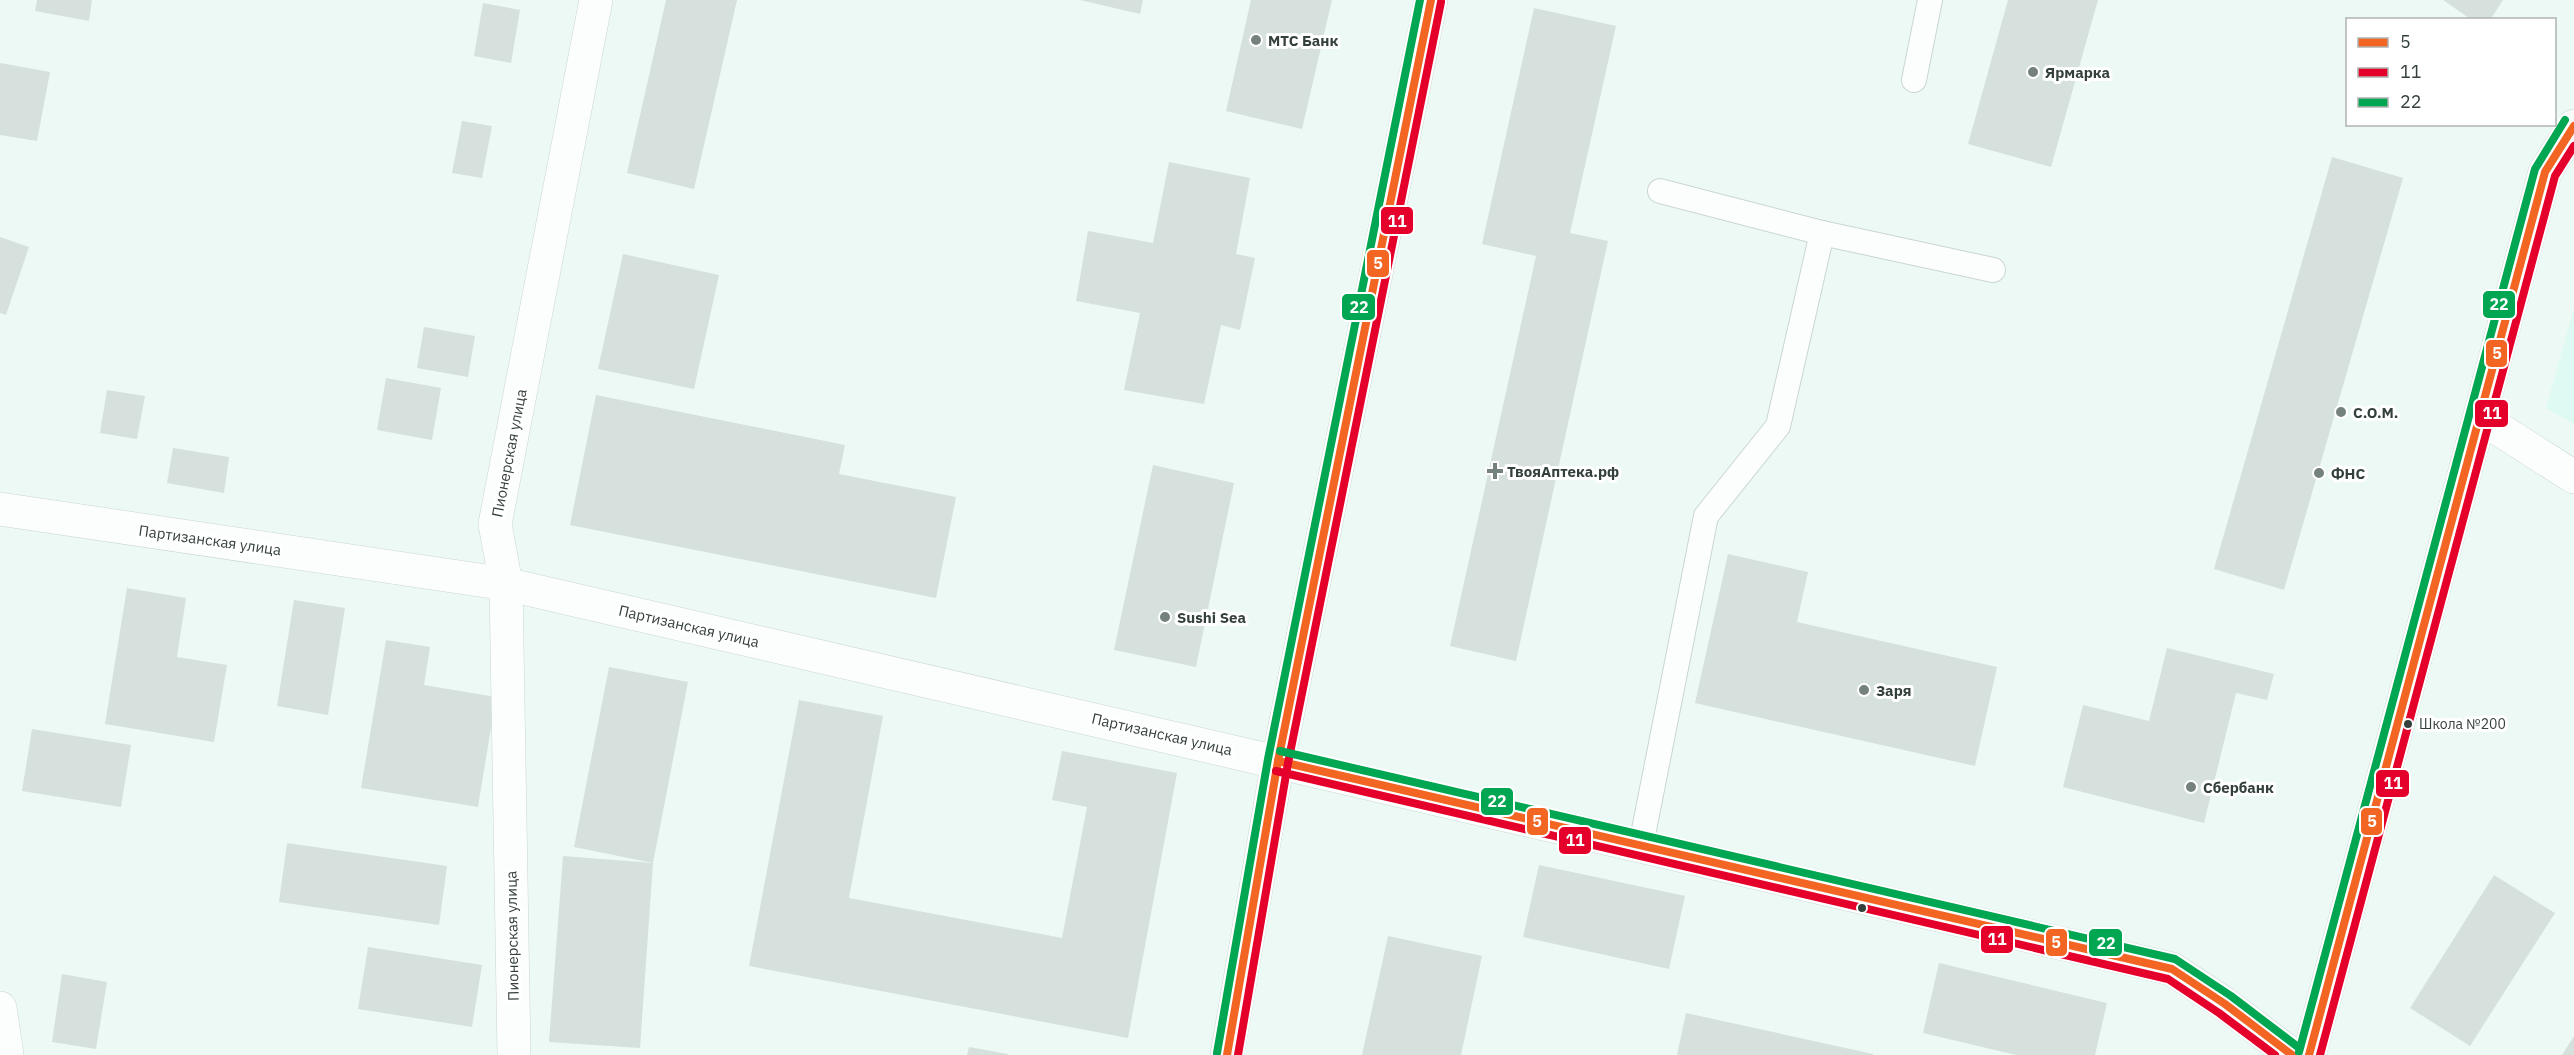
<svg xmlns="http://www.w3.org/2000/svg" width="2574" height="1055" font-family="'IBM Plex Sans',sans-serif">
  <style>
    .built { fill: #dffaf2 }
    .building { fill: #d6e1de }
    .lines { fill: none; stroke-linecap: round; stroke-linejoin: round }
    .lane-casing { stroke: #cad6d2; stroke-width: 26 }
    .street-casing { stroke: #cad6d2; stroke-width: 34 }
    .secondary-casing { stroke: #cad6d2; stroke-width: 34 }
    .lane { stroke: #fcfefe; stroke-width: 24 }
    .street { stroke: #fcfefe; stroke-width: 33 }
    .secondary { stroke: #fafaf9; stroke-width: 33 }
    .bus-1-casing { stroke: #fff; stroke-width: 12 }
    .bus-2-casing { stroke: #fff; stroke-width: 12 }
    .bus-3-casing { stroke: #fff; stroke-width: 12 }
    .bus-1 { stroke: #f26522; stroke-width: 8 }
    .bus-2 { stroke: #e4002b; stroke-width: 8 }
    .bus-3 { stroke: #00a651; stroke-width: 8 }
    .poi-dot { fill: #75817d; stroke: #fff; stroke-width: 2 }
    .bus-dot { fill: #34403c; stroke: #fff; stroke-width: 2 }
    .labels { text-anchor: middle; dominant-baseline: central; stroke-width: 6; stroke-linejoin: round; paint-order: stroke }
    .bus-label { font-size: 14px; fill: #34403c; stroke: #fff; text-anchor: start }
    .poi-label { font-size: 15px; font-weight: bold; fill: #34403c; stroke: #fff; text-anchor: start }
    .street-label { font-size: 15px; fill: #34403c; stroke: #fff }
    .line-badge { stroke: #fff; stroke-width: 2 }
    .badge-label { font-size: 16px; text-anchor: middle; font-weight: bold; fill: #fff }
  </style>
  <rect width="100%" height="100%" fill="#edf9f5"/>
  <path class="built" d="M 2574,308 L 2574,424 L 2546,408 Z"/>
  <g class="building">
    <path d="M 37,0 L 92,0 L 89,21 L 35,11 Z"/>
    <path d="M 666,0 L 737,0 L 694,189 L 627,173 Z"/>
    <path d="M 1080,0 L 1143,0 L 1140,14 Z"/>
    <path d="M 1251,0 L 1332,0 L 1302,129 L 1226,111 Z"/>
    <path d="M 2008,0 L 2098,0 L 2051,167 L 1968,144 Z"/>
    <path d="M 2443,0 L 2503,0 L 2490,20 L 2472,20 Z"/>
    <path d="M 483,3 L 520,10 L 511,63 L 474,56 Z"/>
    <path d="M 1534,8 L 1616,26 L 1570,233 L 1608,241 L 1516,661 L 1450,646 L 1536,256 L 1482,244 Z"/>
    <path d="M 0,63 L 50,72 L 37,141 L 0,135 Z"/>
    <path d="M 462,121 L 492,126 L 482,178 L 452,173 Z"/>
    <path d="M 2332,157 L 2403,178 L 2284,590 L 2214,569 Z"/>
    <path d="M 1169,162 L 1250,178 L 1236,254 L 1255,258 L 1240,330 L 1221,325 L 1204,404 L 1124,390 L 1140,313 L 1076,301 L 1088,231 L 1153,243 Z"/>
    <path d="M 0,237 L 29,247 L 6,315 L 0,313 Z"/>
    <path d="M 623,254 L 719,275 L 694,389 L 598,369 Z"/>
    <path d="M 424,327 L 475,336 L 468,377 L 417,368 Z"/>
    <path d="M 386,378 L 441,388 L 432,440 L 377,430 Z"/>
    <path d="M 107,390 L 145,396 L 137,439 L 100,433 Z"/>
    <path d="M 596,395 L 845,445 L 839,474 L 956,497 L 936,598 L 570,525 Z"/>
    <path d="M 173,448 L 229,457 L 224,493 L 167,483 Z"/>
    <path d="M 1153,465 L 1234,483 L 1196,667 L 1114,650 Z"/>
    <path d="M 1728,554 L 1808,572 L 1797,622 L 1997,667 L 1975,766 L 1695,703 Z"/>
    <path d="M 127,588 L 186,598 L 177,657 L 227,665 L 214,742 L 105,724 Z"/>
    <path d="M 294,600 L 345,608 L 328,715 L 277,706 Z"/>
    <path d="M 386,640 L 430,647 L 424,685 L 496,697 L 478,807 L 361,788 Z"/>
    <path d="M 2167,648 L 2274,674 L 2267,700 L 2236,693 L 2204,823 L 2063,787 L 2083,705 L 2149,721 Z"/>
    <path d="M 609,667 L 688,682 L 653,863 L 574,847 Z"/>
    <path d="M 799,700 L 883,716 L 849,898 L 1062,938 L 1087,807 L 1052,800 L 1062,751 L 1177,773 L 1128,1038 L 749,966 Z"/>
    <path d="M 32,729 L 131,745 L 121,807 L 22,791 Z"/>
    <path d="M 287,843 L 447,866 L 439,925 L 279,902 Z"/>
    <path d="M 563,856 L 653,863 L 640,1048 L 549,1042 Z"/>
    <path d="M 1539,865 L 1685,896 L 1669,969 L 1523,937 Z"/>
    <path d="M 2494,875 L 2555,913 L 2470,1046 L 2410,1008 Z"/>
    <path d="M 1388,936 L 1482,956 L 1461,1055 L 1362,1055 Z"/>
    <path d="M 368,947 L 482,965 L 472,1027 L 358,1009 Z"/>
    <path d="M 1939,963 L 2107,1003 L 2095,1055 L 2016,1055 L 1923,1033 Z"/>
    <path d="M 62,974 L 107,982 L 96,1049 L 52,1042 Z"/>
    <path d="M 1686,1013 L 1873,1054 L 1873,1055 L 1677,1055 Z"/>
    <path d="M 2574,1036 L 2574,1055 L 2562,1055 Z"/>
    <path d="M 969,1047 L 1008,1054 L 1008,1055 L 967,1055 Z"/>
  </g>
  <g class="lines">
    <g class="lane-casing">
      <g id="lane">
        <path d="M 1914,80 L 1930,0"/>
        <path d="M 1660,191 L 1822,233 L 1993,270"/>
        <path d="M 1641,845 L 1706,516 L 1778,426 L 1822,233"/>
      </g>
    </g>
    <g class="street-casing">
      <g id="street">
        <path d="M 2480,417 L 2574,477"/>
        <path d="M 0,509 L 506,584 L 2172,969 L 2225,1004 L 2292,1055"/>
        <path d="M 0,1008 L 7,1055"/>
        <path d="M 514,1055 L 506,584 L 495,524 L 596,0"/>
      </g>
    </g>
    <g class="secondary-casing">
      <g id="secondary">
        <path d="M 1227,1055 L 1278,761 L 1431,0"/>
        <path d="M 2309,1055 L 2545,172 L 2574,126"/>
      </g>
    </g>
    <use href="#lane" class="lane"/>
    <use href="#street" class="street"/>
    <use href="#secondary" class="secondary"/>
    <g class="bus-1-casing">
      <g id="bus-1">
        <path d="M 1278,761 L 2172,969 L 2225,1004 L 2292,1055"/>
        <path d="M 1227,1055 L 1278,761 L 1431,0"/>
        <path d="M 2309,1055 L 2545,172 L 2574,126"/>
      </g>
    </g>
    <g class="bus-2-casing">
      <g id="bus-2">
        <path d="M 1276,771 L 2168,979 L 2219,1013 L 2275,1055"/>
        <path d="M 1238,1055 L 1288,763 L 1441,2"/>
        <path d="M 2320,1055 L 2555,176 L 2574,146"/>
      </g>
    </g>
    <g class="bus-3-casing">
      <g id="bus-3">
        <path d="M 1280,751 L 2175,959 L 2231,996 L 2298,1047"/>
        <path d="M 2299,1052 L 2535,169 L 2565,120"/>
        <path d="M 1217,1053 L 1268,759 L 1420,0"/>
      </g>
    </g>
    <use href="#bus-1" class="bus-1"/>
    <use href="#bus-2" class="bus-2"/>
    <use href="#bus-3" class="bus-3"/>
  </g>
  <g class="poi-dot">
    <circle cx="1256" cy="40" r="6"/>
    <circle cx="2033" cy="72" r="6"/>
    <circle cx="2341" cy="412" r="6"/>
    <path d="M1492 462h6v6h6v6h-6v6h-6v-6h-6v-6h6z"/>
    <circle cx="2319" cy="473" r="6"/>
    <circle cx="1165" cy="617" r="6"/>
    <circle cx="1864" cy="690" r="6"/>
    <circle cx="2191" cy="787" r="6"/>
  </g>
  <g class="bus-dot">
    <circle cx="2408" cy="724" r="5"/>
    <circle cx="1862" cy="908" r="5"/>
  </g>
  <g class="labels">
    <g class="bus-label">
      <text x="2419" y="724">Школа №200</text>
    </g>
    <g class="poi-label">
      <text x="1268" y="40">МТС Банк</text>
      <text x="2045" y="72">Ярмарка</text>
      <text x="2353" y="412">С.О.М.</text>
      <text x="1507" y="471">ТвояАптека.рф</text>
      <text x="2331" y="473">ФНС</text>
      <text x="1177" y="617">Sushi Sea</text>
      <text x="1876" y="690">Заря</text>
      <text x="2203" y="787">Сбербанк</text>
    </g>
    <g class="street-label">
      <text transform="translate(509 453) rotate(-79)">Пионерская улица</text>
      <text transform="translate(210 540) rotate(8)">Партизанская улица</text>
      <text transform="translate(689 626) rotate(13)">Партизанская улица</text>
      <text transform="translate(1162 734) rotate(13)">Партизанская улица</text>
      <text transform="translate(512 936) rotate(-91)">Пионерская улица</text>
    </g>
  </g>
  <g class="line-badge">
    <rect x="1380" y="206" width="34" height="29" rx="6" fill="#e4002b"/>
    <rect x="1366" y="249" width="24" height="29" rx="6" fill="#f26522"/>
    <rect x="2482" y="290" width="34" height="29" rx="6" fill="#00a651"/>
    <rect x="1341" y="293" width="35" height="28" rx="6" fill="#00a651"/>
    <rect x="2485" y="339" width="23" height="29" rx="6" fill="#f26522"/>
    <rect x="2474" y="399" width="35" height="29" rx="6" fill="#e4002b"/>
    <rect x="2375" y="769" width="35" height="29" rx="6" fill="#e4002b"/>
    <rect x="1480" y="787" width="34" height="29" rx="6" fill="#00a651"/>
    <rect x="2360" y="807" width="23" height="29" rx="6" fill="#f26522"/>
    <rect x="1526" y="807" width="23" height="29" rx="6" fill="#f26522"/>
    <rect x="1558" y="826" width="34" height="29" rx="6" fill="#e4002b"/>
    <rect x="1980" y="925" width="34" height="29" rx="6" fill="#e4002b"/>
    <rect x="2045" y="928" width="23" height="29" rx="6" fill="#f26522"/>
    <rect x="2088" y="928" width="35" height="29" rx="6" fill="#00a651"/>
  </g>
  <g class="badge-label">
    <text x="1397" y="227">11</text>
    <text x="1378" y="269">5</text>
    <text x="2499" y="310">22</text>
    <text x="1359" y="313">22</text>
    <text x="2497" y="359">5</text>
    <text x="2492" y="419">11</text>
    <text x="2393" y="789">11</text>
    <text x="1497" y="807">22</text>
    <text x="2372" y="827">5</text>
    <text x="1537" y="827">5</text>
    <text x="1575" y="846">11</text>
    <text x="1997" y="945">11</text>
    <text x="2056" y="948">5</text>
    <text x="2106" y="949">22</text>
  </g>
  <rect x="2346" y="18" width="210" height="108" fill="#ffffff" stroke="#aeb3b1" stroke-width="1.5"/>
  <rect x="2358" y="38" width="30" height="9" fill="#f26522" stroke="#aeb3b1" stroke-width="1.5"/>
  <text x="2400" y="48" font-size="18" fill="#34403c">5</text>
  <rect x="2358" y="68" width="30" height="9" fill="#e4002b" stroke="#aeb3b1" stroke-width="1.5"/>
  <text x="2400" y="78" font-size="18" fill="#34403c">11</text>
  <rect x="2358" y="98" width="30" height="9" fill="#00a651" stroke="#aeb3b1" stroke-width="1.5"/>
  <text x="2400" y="108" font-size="18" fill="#34403c">22</text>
</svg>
